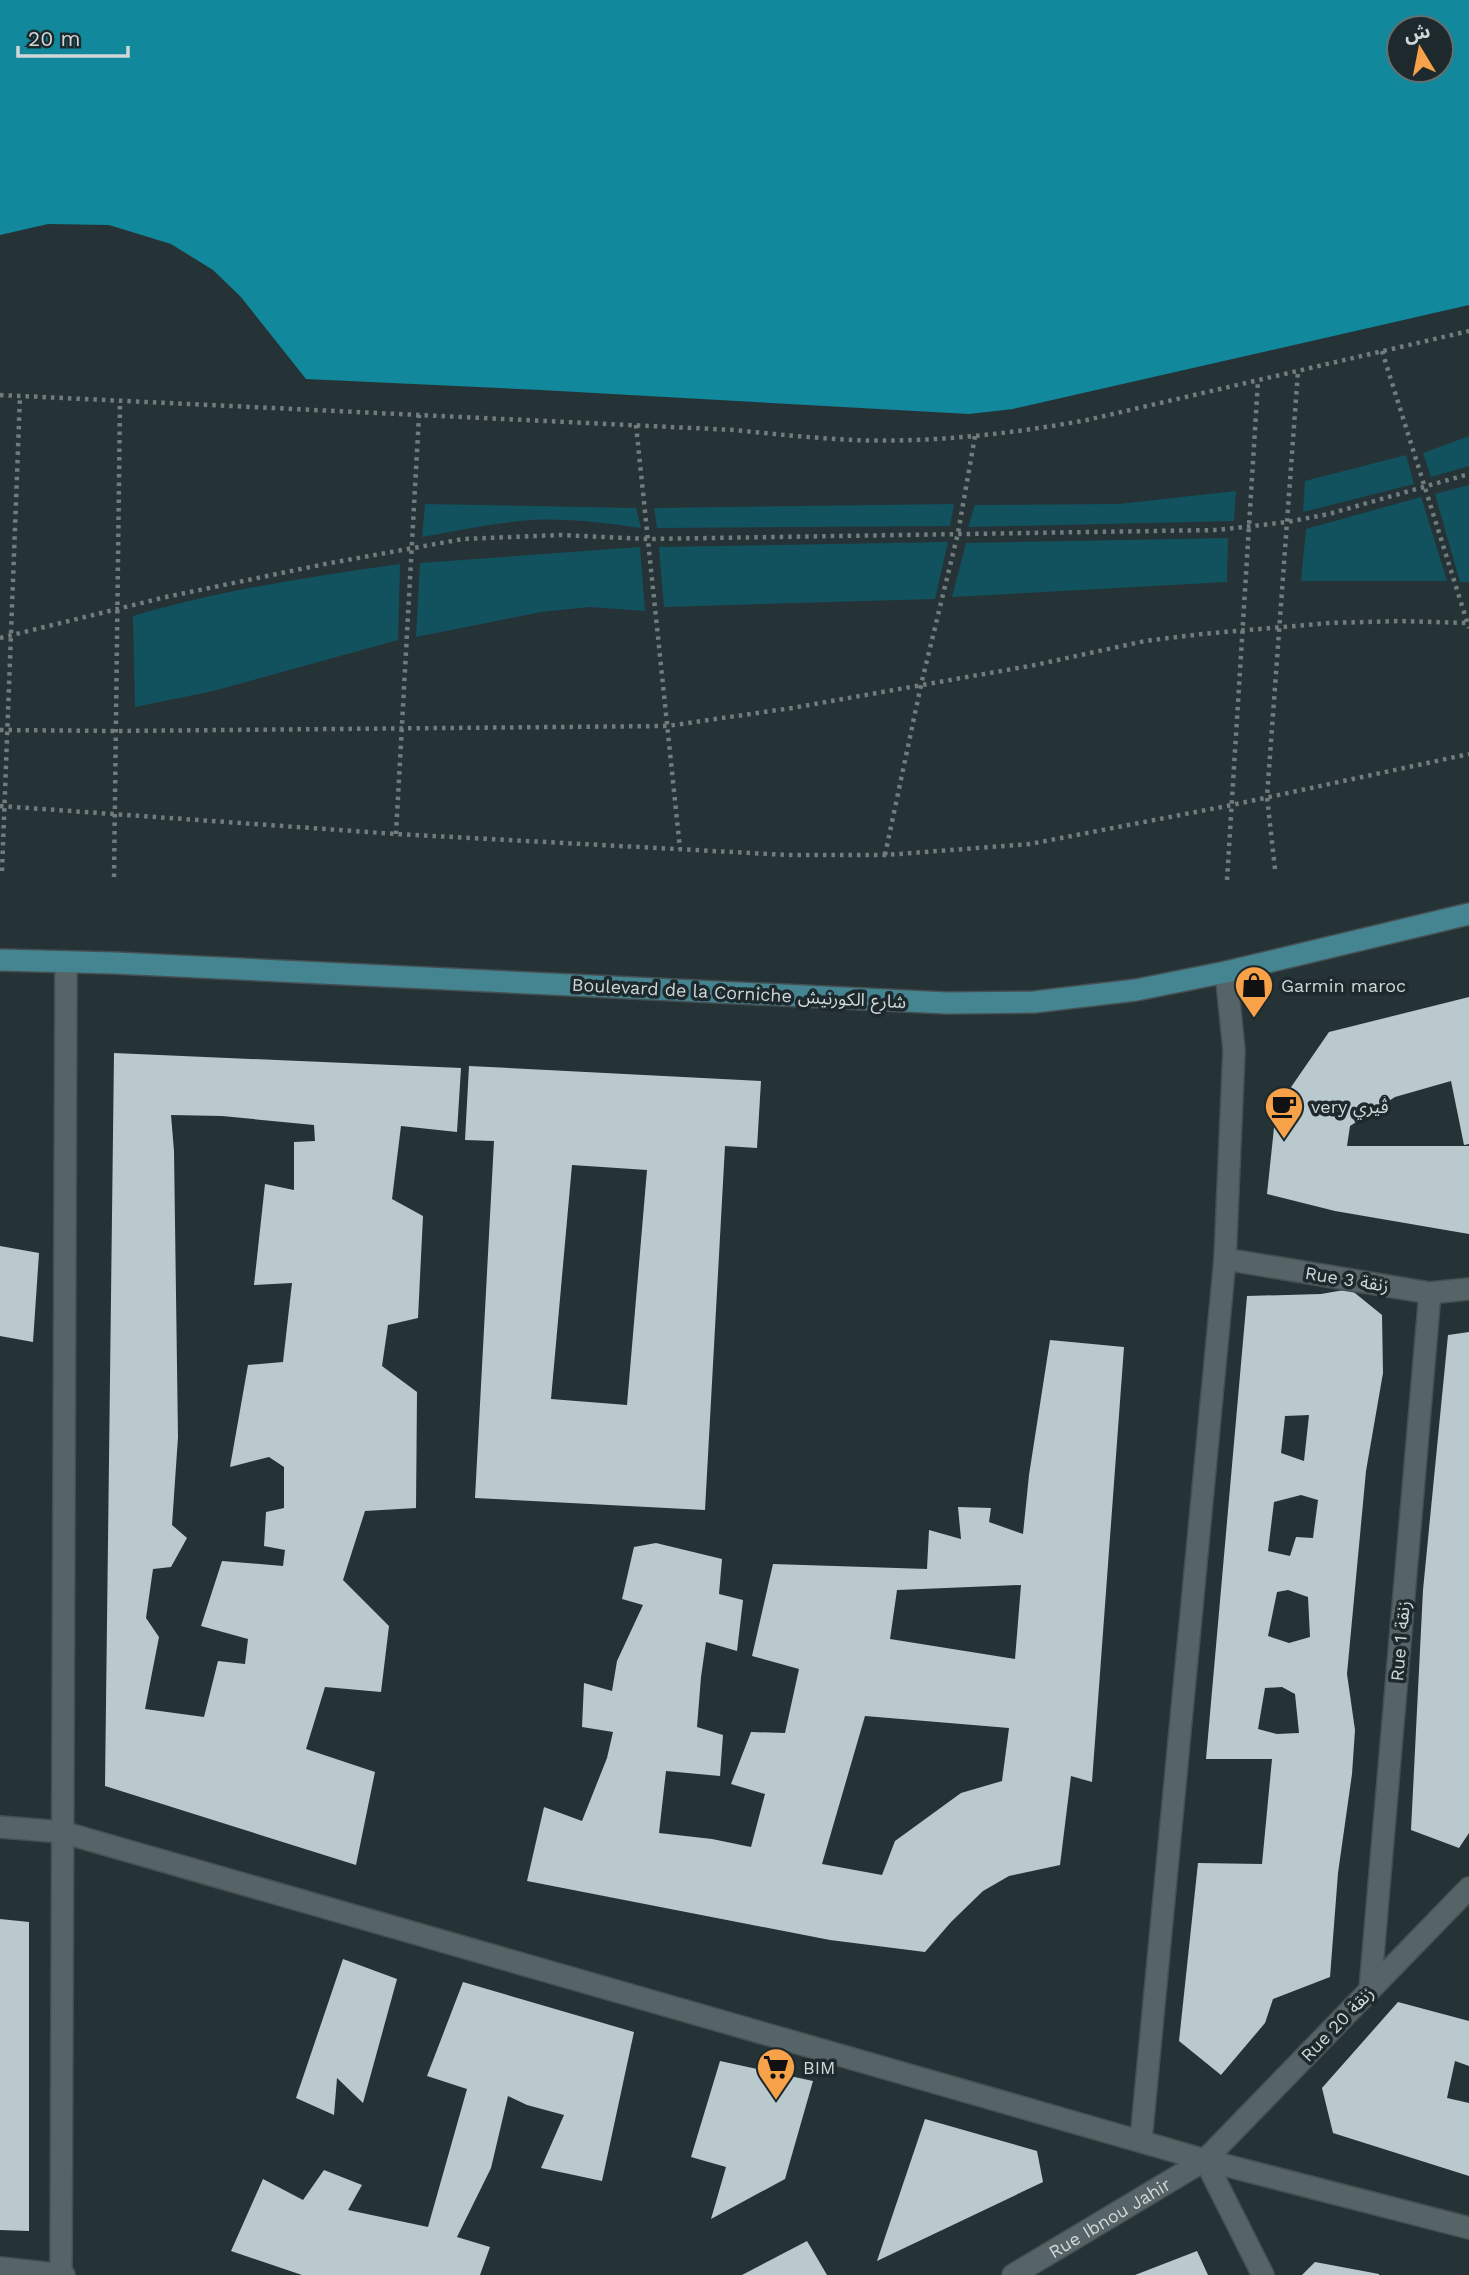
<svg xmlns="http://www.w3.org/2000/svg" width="1469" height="2275" font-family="'Work Sans','Noto Sans Arabic',sans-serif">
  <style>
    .green { fill: #11525e }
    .water { fill: #11889c; fill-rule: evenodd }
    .building { fill: #bac9cd; fill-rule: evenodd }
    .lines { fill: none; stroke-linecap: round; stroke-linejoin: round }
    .minor-casing { stroke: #455052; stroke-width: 24 }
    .major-casing { stroke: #455052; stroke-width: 24 }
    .path { stroke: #717c7e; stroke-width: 4.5; stroke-dasharray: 3.5 5; stroke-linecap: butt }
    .minor { stroke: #566467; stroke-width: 21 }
    .major { stroke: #458491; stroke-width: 21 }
    .labels { text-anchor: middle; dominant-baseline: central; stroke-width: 7; stroke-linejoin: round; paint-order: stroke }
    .poi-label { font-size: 18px; fill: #cfd7d9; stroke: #1d292c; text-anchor: start }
    .street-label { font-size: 18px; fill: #cfd7d9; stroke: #1d292c }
  </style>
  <rect width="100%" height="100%" fill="#263336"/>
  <g class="green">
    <path d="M 1469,436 L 1469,466 L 1431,477 L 1423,453 Z"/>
    <path d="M 1406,455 L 1414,484 L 1303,512 L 1305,481 Z"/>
    <path d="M 1469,485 L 1469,582 L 1460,582 L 1435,494 Z"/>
    <path d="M 1236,491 L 1234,521 L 968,527 L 975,505 L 1119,504 Z"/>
    <path d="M 1421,497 L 1447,581 L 1301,581 L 1306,529 Z"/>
    <path d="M 425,504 L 636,508 L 641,528 C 605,523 568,518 531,520 C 494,523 459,530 422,537 Z"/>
    <path d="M 954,504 L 950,526 L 657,528 L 654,508 Z"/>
    <path d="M 1228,538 L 1227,582 L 952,597 L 966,543 Z"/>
    <path d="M 948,542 L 935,599 L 664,607 L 659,547 Z"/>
    <path d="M 640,547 L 645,611 L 590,607 L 541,612 L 416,637 L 420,563 Z"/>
    <path d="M 400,564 L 398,640 L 213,691 L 135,707 L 133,616 C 220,590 309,577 400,564 Z"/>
  </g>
  <path class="water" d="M 0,0 L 1469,0 L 1469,305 L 1013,409 L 969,414 L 541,390 L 306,379 L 241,297 L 213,270 L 171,244 L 109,225 L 48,224 L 0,235 ZM 1399,28 L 1441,28 L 1441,70 L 1399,70 Z"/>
  <g class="building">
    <path d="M 1469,997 L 1469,1144 L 1464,1145 L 1451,1081 L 1395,1097 L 1350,1126 L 1347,1146 L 1469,1146 L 1469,1234 L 1335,1211 L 1267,1194 L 1276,1109 L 1329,1032 Z"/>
    <path d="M 114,1053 L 461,1068 L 457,1132 L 401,1126 L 392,1199 L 423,1216 L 418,1318 L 388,1325 L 382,1366 L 417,1392 L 416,1508 L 365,1511 L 343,1580 L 389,1626 L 381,1692 L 325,1687 L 306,1749 L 375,1772 L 356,1865 L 105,1786 ZM 171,1115 L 222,1116 L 314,1125 L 315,1141 L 294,1142 L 294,1190 L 265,1184 L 254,1285 L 292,1283 L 283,1362 L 248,1365 L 230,1467 L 269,1457 L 284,1467 L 284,1508 L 266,1512 L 264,1546 L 285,1550 L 283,1566 L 222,1561 L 201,1626 L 248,1639 L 245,1664 L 218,1661 L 204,1717 L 145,1709 L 159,1637 L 146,1618 L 153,1569 L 171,1567 L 187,1538 L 172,1525 L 178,1437 L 174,1151 Z"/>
    <path d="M 469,1066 L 761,1081 L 757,1148 L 725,1146 L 705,1510 L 475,1498 L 494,1141 L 465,1140 ZM 572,1165 L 647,1170 L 627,1405 L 551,1399 Z"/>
    <path d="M 0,1246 L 39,1253 L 33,1342 L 0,1336 Z"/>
    <path d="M 1350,1289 L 1382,1315 L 1383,1373 L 1366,1471 L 1347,1674 L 1355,1730 L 1352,1774 L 1338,1873 L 1330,1977 L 1273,1999 L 1265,2023 L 1221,2075 L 1179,2041 L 1198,1863 L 1262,1864 L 1272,1759 L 1206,1759 L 1247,1296 L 1321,1294 ZM 1309,1415 L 1304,1461 L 1281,1453 L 1285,1416 ZM 1301,1495 L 1318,1500 L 1313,1538 L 1296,1537 L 1290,1556 L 1268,1551 L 1274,1502 ZM 1288,1590 L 1308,1597 L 1310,1637 L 1289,1643 L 1268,1636 L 1277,1592 ZM 1282,1687 L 1295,1694 L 1299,1733 L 1277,1734 L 1258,1729 L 1265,1688 Z"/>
    <path d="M 1469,1332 L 1469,1833 L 1459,1848 L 1411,1830 L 1423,1590 L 1448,1335 Z"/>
    <path d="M 1050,1340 L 1124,1347 L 1092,1782 L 1071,1776 L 1060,1865 L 1009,1876 L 983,1891 L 951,1922 L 925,1952 L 830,1940 L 527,1881 L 544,1807 L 582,1821 L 607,1758 L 613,1732 L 582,1727 L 584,1683 L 612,1691 L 617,1661 L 643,1605 L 622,1599 L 634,1547 L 656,1543 L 722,1559 L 719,1594 L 743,1600 L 737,1651 L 706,1642 L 701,1677 L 697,1727 L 723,1735 L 720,1776 L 666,1771 L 659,1833 L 712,1839 L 751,1847 L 765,1794 L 731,1784 L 751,1732 L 785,1733 L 799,1669 L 752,1656 L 773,1564 L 927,1569 L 929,1530 L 961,1539 L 958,1507 L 991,1508 L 989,1522 L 1023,1534 L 1029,1475 ZM 1021,1585 L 1015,1659 L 890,1639 L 897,1590 ZM 865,1716 L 1009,1728 L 1002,1781 L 961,1793 L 895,1841 L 882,1875 L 822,1864 Z"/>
    <path d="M 0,1919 L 29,1922 L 29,2231 L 0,2230 Z"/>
    <path d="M 343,1959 L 397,1979 L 363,2103 L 337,2078 L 334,2115 L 296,2098 Z"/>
    <path d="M 463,1982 L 634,2032 L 602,2181 L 541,2168 L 564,2115 L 527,2105 L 508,2096 L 491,2168 L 457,2237 L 490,2247 L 480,2275 L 302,2275 L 231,2251 L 263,2179 L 303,2200 L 324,2170 L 362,2185 L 348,2210 L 428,2227 L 467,2089 L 427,2076 Z"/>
    <path d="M 1398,2002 L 1469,2021 L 1469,2066 L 1455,2061 L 1447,2098 L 1469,2103 L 1469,2176 L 1333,2133 L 1322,2088 Z"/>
    <path d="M 720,2061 L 813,2081 L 785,2179 L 711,2219 L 726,2167 L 691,2157 Z"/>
    <path d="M 925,2119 L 1037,2151 L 1043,2182 L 877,2261 Z"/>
    <path d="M 807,2241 L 827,2275 L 742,2275 Z"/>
    <path d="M 1197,2251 L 1208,2275 L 1135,2275 Z"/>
    <path d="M 1315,2262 L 1379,2274 L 1379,2275 L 1302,2275 Z"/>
  </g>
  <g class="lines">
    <g class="minor-casing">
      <g id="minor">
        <path d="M 1225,1259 L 1430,1293 L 1469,1289"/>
        <path d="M 0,1827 L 62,1832 L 1205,2160 L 1469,2228"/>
        <path d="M 1370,1990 L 1430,1293"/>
        <path d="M 1141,2140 L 1225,1259 L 1234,1050 L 1226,972"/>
        <path d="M 1205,2160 L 1263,2275"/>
        <path d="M 0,2268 L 64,2275"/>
        <path d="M 61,2275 L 66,962"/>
        <path id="s1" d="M 1013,2275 L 1205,2160 L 1469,1888"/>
      </g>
    </g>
    <g class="major-casing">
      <path id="major" d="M 0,960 L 115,963 L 947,1003 L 1034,1002 L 1136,990 L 1226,972 L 1469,914"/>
    </g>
    <g class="path">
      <path d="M 1382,351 L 1469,628"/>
      <path d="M 0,395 L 734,430 C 774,434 813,438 852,440 C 931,443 1010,434 1087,420 L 1469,331"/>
      <path d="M 636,425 L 680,849"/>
      <path d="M 0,638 L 166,597 L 325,564 L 463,539 L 560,535 L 648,539 L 1217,530 L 1287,522 L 1329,514 L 1469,474"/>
      <path d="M 0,730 L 116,731 L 667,726 L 792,708 L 1035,665 L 1145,641 L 1202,634 L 1329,623 L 1401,621 L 1469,623"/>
      <path d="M 0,806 L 396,834 L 788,855 L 885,855 L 1030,844 L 1232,805 L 1469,754"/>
      <path d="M 396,834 L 419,415"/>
      <path d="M 885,855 L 921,685 L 958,533 L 975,436"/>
      <path d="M 1275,869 L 1267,797 L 1298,371"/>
      <path d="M 2,871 L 20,396"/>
      <path d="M 114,877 L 120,401"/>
      <path d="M 1227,880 L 1258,381"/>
    </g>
    <use href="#minor" class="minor"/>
    <use href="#major" class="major"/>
  </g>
  <defs>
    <g id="shop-pin" transform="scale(2.0125)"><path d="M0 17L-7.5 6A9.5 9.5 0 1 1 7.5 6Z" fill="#f7a149" stroke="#1d292c"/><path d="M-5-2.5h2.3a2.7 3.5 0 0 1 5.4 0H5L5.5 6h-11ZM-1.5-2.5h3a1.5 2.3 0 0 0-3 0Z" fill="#111"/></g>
    <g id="cafe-pin" transform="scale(2.0125)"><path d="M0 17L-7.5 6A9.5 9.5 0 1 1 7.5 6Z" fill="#f7a149" stroke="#1d292c"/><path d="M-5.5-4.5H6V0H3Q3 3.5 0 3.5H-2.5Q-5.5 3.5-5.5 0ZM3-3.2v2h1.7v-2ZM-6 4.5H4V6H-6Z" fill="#111"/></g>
    <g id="supermarket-pin" transform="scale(2.0125)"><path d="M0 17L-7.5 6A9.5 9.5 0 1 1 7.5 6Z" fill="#f7a149" stroke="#1d292c"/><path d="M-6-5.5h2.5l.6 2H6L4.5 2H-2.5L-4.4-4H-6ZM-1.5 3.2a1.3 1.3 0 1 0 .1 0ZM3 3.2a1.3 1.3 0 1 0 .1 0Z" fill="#111"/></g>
  </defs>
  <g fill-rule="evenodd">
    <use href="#shop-pin" x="1254" y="985"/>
    <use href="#cafe-pin" x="1284" y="1106"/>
    <use href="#supermarket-pin" x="776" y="2067"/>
  </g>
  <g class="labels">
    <g class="poi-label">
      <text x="1281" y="985">Garmin maroc</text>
      <text x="1311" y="1106">very ڤيري</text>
      <text x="803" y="2067">BIM</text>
    </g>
    <g class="street-label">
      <text transform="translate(739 993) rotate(3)">Boulevard de la Corniche شارع الكورنيش</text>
      <text transform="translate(1347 1279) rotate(9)">Rue 3 زنقة</text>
      <text transform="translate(1400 1641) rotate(-85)">Rue 1 زنقة</text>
      <text transform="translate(1337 2024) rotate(-46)">Rue 20 زنقة</text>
      <text stroke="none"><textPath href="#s1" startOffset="112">Rue Ibnou Jahir</textPath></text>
    </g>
  </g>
  <g transform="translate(1420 49) rotate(350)"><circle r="33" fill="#1d292c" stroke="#646f71" stroke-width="2"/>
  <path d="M0-5L12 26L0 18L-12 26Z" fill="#f7a149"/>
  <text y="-10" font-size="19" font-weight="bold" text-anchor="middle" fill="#cfd7d9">ش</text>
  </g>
  <path d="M18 46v10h110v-10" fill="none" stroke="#cfd7d9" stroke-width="3.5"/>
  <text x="28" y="46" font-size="21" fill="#cfd7d9" stroke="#1d292c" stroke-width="5" paint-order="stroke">20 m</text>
</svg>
